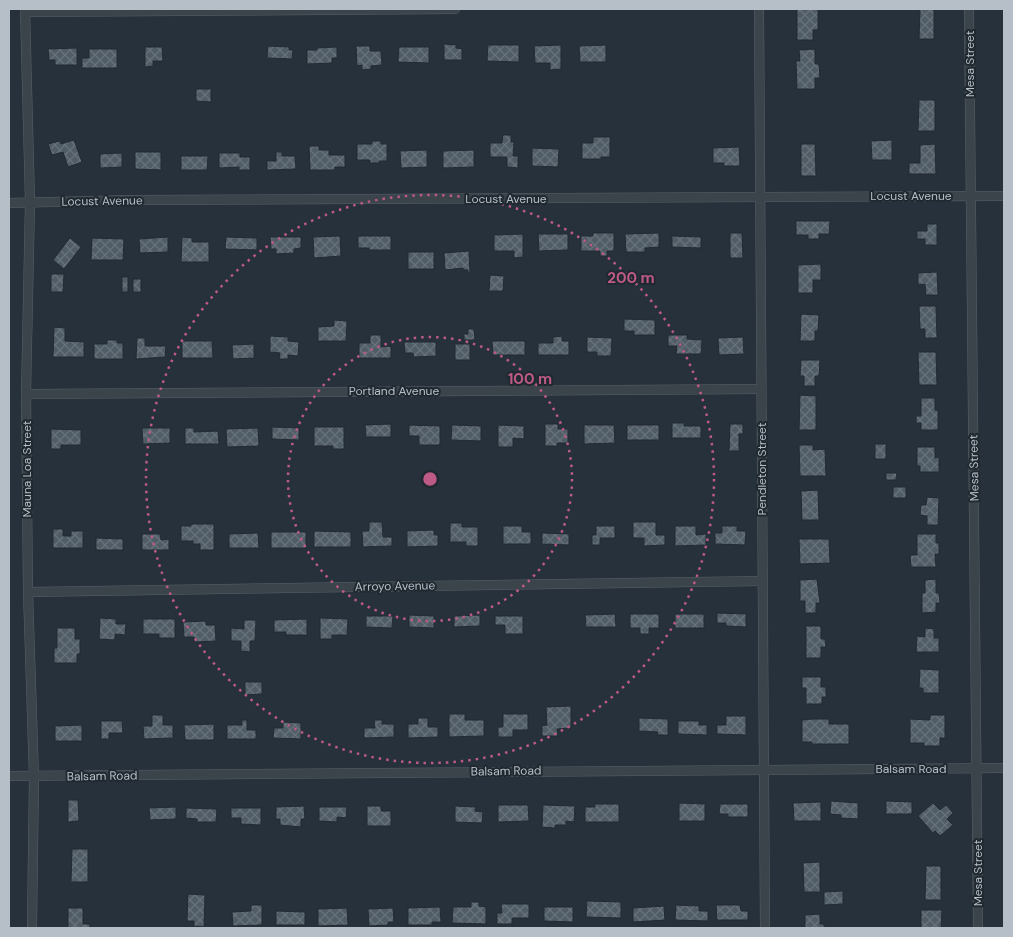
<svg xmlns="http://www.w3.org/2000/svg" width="1013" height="937" font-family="'DM Sans',sans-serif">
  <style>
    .building { fill: url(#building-cross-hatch); stroke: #222a32 }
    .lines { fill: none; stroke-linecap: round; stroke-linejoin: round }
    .street-casing { stroke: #596169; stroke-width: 10 }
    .street { stroke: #3b434b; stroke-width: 9 }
    .ring { fill: none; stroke: #bd5a86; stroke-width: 2.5; stroke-dasharray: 2.5 5 }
    .labels { text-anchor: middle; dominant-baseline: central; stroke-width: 4; stroke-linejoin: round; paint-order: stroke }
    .street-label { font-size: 12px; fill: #b6bec7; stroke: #202830 }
    .centre { fill: #bd5a86; stroke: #202830; stroke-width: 2.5 }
    .ring-label { font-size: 15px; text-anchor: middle; font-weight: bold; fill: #bd5a86; stroke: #202830; stroke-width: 4; stroke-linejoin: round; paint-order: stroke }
  </style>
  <defs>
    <pattern id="building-cross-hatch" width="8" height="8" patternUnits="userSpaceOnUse" patternTransform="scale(1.25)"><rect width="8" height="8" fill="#505c66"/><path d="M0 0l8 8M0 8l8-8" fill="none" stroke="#67727a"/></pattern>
  </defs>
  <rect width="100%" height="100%" fill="#27313b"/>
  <g class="building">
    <path d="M 797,9 L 818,9 L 818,30 L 813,30 L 813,40 L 797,40 Z"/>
    <path d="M 920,9 L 934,9 L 934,39 L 919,39 Z"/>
    <path d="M 444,44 L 456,45 L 456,48 L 462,49 L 462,60 L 444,60 Z"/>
    <path d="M 488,45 L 519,45 L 519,62 L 487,61 Z"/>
    <path d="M 561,45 L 561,69 L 550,70 L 550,63 L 535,63 L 534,46 Z"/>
    <path d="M 606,45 L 606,62 L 580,62 L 579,46 Z"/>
    <path d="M 268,46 L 289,47 L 289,50 L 293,50 L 292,59 L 267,58 Z"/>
    <path d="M 356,46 L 370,46 L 370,51 L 381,51 L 382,65 L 371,66 L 371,69 L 362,70 L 362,65 L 357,66 Z"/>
    <path d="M 145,47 L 162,47 L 163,61 L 153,61 L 153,66 L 145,67 Z"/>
    <path d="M 337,47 L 337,58 L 332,58 L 332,63 L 307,64 L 307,50 L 317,50 L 317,48 Z"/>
    <path d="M 399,47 L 429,47 L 429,63 L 398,62 Z"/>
    <path d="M 77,48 L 77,65 L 55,65 L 55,60 L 49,60 L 48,49 Z"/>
    <path d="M 89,49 L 117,49 L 117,68 L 82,68 L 82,58 L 89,58 Z"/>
    <path d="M 815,49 L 815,64 L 819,64 L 820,78 L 815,78 L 815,89 L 797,89 L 796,61 L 800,61 L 799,50 Z"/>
    <path d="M 196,89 L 211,89 L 211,102 L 196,101 Z"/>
    <path d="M 919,100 L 935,100 L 935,131 L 918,131 Z"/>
    <path d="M 503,135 L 511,135 L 511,142 L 514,142 L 513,156 L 518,156 L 518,168 L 507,167 L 507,157 L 490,157 L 490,143 L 502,143 Z"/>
    <path d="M 593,137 L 610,137 L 610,157 L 601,157 L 601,159 L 582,159 L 582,143 L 593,143 Z"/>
    <path d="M 74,140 L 82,162 L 68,167 L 63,152 L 52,155 L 48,144 L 60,141 L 61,144 Z"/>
    <path d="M 892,140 L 892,160 L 872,160 L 871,141 Z"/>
    <path d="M 372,141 L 381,141 L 381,144 L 387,144 L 387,161 L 379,161 L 379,163 L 370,163 L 370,160 L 357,160 L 357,144 L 372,144 Z"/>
    <path d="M 801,144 L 815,144 L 816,176 L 801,176 Z"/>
    <path d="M 935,144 L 936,174 L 909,174 L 909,163 L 920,163 L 920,145 Z"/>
    <path d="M 309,146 L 319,146 L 319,150 L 329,150 L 329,155 L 345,155 L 345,167 L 335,167 L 335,170 L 310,170 Z"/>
    <path d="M 739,147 L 740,166 L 724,166 L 724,163 L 713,163 L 713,148 Z"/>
    <path d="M 532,148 L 559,149 L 558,167 L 532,166 Z"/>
    <path d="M 427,150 L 427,167 L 401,168 L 400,151 Z"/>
    <path d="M 474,150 L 474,167 L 443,168 L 443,151 Z"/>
    <path d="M 135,152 L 161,152 L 161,170 L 135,169 Z"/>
    <path d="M 276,152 L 282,152 L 282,156 L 295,156 L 296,169 L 267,170 L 267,161 L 276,161 Z"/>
    <path d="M 122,153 L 122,167 L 100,168 L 100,154 Z"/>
    <path d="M 219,153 L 240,153 L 240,157 L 250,157 L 250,170 L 239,170 L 239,167 L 219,168 Z"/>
    <path d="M 181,156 L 208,156 L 207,170 L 181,170 Z"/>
    <path d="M 796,221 L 830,221 L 829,234 L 819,234 L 819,239 L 808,239 L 808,235 L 796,235 Z"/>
    <path d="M 927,224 L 937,224 L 937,245 L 925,245 L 925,239 L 917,239 L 917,231 L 927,231 Z"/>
    <path d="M 593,233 L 614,233 L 614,251 L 607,251 L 607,256 L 600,256 L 600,251 L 581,251 L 581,236 L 593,236 Z"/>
    <path d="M 659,233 L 659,247 L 645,248 L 645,252 L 626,252 L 625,234 Z"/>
    <path d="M 730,233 L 742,233 L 743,258 L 730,258 Z"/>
    <path d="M 523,234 L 523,257 L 514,258 L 514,251 L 494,251 L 494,235 Z"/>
    <path d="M 538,234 L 568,234 L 568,250 L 539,251 Z"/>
    <path d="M 340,236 L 341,256 L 314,258 L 313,237 Z"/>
    <path d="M 358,236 L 391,236 L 391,250 L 369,250 L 369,248 L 358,248 Z"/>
    <path d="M 672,236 L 701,237 L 701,248 L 672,247 Z"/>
    <path d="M 168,237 L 168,252 L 140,253 L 139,239 Z"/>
    <path d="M 182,237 L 192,238 L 192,242 L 209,242 L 209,262 L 181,262 Z"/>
    <path d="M 226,237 L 257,238 L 257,250 L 225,249 Z"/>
    <path d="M 270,237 L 301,237 L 301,248 L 294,249 L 294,253 L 276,254 L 276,249 L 271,249 Z"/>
    <path d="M 70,238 L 81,247 L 64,269 L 53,260 Z"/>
    <path d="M 92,238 L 124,239 L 123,260 L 91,260 Z"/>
    <path d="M 469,251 L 470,273 L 468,273 L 468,270 L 464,270 L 463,268 L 445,270 L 444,253 Z"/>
    <rect x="408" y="252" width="26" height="17"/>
    <path d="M 821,264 L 821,280 L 813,280 L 813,293 L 798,293 L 798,265 Z"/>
    <path d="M 937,272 L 938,295 L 926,295 L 925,284 L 918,285 L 918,273 Z"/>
    <path d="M 51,274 L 64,274 L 63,292 L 51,292 Z"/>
    <path d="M 490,275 L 504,276 L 503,291 L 489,291 Z"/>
    <rect x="122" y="277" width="6" height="15"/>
    <rect x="133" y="279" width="8" height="13"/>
    <path d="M 919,306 L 936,306 L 937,338 L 925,338 L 925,329 L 920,329 Z"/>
    <path d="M 801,314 L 819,315 L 818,331 L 815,331 L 815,341 L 800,341 Z"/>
    <path d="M 624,319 L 655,320 L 655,335 L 634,335 L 634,331 L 624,331 Z"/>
    <path d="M 334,320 L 347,321 L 346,341 L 318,341 L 318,327 L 334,326 Z"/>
    <path d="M 54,327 L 65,328 L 65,341 L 84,342 L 84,357 L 53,357 Z"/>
    <path d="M 468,329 L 474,329 L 475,340 L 464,340 L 464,334 L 468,334 Z"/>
    <path d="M 370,335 L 381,335 L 381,347 L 391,346 L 391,358 L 359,358 L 359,343 L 370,343 Z"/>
    <path d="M 668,335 L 687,335 L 687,339 L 702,340 L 701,354 L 676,354 L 677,346 L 668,346 Z"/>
    <path d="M 270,336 L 288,337 L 288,341 L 299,342 L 298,356 L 288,355 L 288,359 L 279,359 L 280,353 L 270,352 Z"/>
    <path d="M 562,336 L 562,341 L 569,341 L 569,355 L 538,355 L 538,343 L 553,343 L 553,337 Z"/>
    <path d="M 587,337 L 612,338 L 611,356 L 597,356 L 597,352 L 587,352 Z"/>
    <path d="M 743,337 L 744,354 L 719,355 L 718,338 Z"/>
    <path d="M 137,338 L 145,338 L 145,346 L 166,346 L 165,357 L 136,359 Z"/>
    <path d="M 107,340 L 117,340 L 117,343 L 123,343 L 123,359 L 94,359 L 94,344 L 107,344 Z"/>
    <path d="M 182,341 L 212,341 L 213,358 L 182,358 Z"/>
    <path d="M 492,341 L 525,341 L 525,355 L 493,355 Z"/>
    <path d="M 404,342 L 436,342 L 436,356 L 414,357 L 413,353 L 405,353 Z"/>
    <path d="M 254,344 L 254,358 L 233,359 L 232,345 Z"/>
    <rect x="455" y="344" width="15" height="16"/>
    <path d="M 918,352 L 936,352 L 937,385 L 919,385 Z"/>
    <path d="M 801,360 L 820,360 L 819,376 L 815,376 L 815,386 L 804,386 L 804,376 L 800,376 Z"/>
    <path d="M 800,395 L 816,396 L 816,430 L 799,430 Z"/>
    <path d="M 921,398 L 935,398 L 935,410 L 938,410 L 938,430 L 921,430 L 921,423 L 916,423 L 916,416 L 921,416 Z"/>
    <path d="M 672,423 L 684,423 L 684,426 L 701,426 L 701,438 L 672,438 Z"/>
    <path d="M 391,424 L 391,437 L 366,437 L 365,425 Z"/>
    <path d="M 545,424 L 558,424 L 558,429 L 568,429 L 568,443 L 557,443 L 557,446 L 545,446 Z"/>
    <path d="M 730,424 L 743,424 L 743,434 L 739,434 L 739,451 L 729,451 Z"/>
    <path d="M 409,425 L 440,426 L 440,445 L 419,445 L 419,436 L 409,436 Z"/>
    <path d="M 452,425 L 481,426 L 481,441 L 451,440 Z"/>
    <path d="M 498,425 L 524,426 L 524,439 L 513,438 L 513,447 L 498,447 Z"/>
    <path d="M 584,425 L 614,425 L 615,443 L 584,444 Z"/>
    <rect x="627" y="425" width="32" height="15"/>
    <path d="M 272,427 L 299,428 L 299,440 L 272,439 Z"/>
    <path d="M 314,427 L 344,427 L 344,449 L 333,449 L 333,446 L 314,446 Z"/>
    <path d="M 142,428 L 170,428 L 170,443 L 143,444 Z"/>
    <path d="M 185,428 L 194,428 L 194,432 L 218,431 L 219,444 L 185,444 Z"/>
    <path d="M 258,428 L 259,446 L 227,447 L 226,429 Z"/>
    <path d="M 51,429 L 81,430 L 81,445 L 61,445 L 61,449 L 51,449 Z"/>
    <rect x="875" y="444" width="11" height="15"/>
    <path d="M 799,445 L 813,445 L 813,450 L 825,449 L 826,476 L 800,476 Z"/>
    <path d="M 917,447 L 935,447 L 935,458 L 939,457 L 939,472 L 920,472 L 920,466 L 917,466 Z"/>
    <path d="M 886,473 L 897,473 L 896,480 L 886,480 Z"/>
    <rect x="893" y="487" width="13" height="11"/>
    <path d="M 818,490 L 819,520 L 802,520 L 801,491 Z"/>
    <path d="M 927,497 L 939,498 L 938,525 L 927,525 L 927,516 L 920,515 L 921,505 L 926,505 Z"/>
    <path d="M 369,522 L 382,522 L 383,537 L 392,537 L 392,546 L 363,547 L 362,531 L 369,531 Z"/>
    <path d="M 633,522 L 656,522 L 656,535 L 665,535 L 665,545 L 644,546 L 644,538 L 633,538 Z"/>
    <path d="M 450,523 L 462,523 L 462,527 L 478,527 L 478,546 L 466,546 L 466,542 L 450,542 Z"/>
    <path d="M 191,524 L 214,524 L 214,550 L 200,550 L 200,544 L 193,544 L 193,541 L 181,541 L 181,526 L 191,526 Z"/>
    <path d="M 503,526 L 522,526 L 522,532 L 531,532 L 531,544 L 503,544 Z"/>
    <path d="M 596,526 L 615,526 L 615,538 L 600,538 L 600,545 L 592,545 L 592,535 L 596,535 Z"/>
    <path d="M 675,526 L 696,526 L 696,535 L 706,534 L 706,545 L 675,546 Z"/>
    <path d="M 722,526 L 737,526 L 737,531 L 746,531 L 745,545 L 715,544 L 715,533 L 722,533 Z"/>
    <path d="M 53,529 L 63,529 L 63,536 L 71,536 L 71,531 L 83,531 L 83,548 L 53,548 Z"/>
    <path d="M 434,530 L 434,535 L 438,535 L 438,546 L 407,547 L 407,531 Z"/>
    <path d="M 314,531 L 351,532 L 351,547 L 314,547 Z"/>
    <rect x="271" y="532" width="35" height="16"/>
    <path d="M 258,533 L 259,548 L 229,548 L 229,534 Z"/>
    <path d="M 542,533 L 569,534 L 569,545 L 542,544 Z"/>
    <path d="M 142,534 L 160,534 L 161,540 L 169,539 L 169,550 L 142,550 Z"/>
    <path d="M 917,534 L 936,534 L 936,543 L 939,543 L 939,554 L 935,554 L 936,567 L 911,567 L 910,555 L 917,555 Z"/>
    <path d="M 96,538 L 123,539 L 123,550 L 96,550 Z"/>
    <path d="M 799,539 L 829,539 L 830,563 L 800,564 Z"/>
    <path d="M 817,579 L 820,603 L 816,603 L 816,613 L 805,613 L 805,601 L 800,601 L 800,580 Z"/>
    <path d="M 936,579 L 936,593 L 939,593 L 940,603 L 936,603 L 936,612 L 922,613 L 922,593 L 925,593 L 925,580 Z"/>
    <path d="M 717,613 L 746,614 L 746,627 L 726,626 L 726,623 L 717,623 Z"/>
    <path d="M 615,614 L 616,627 L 586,627 L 585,615 Z"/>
    <path d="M 630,614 L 659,614 L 659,628 L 649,628 L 649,634 L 640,634 L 640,628 L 630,628 Z"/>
    <rect x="675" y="614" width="29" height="14"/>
    <path d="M 409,615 L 434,616 L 434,628 L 409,627 Z"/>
    <path d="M 480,615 L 480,626 L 454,627 L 454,616 Z"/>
    <path d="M 366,616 L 393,616 L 392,628 L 366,627 Z"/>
    <path d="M 495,616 L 523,616 L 523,634 L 505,634 L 505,625 L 495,625 Z"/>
    <path d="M 100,618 L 116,619 L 116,624 L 126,624 L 125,635 L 115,634 L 115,640 L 99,639 Z"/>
    <path d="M 320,618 L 348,619 L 347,635 L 332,635 L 332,639 L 320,639 Z"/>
    <path d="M 143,619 L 175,619 L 175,638 L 159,638 L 159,634 L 143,634 Z"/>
    <path d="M 307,619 L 307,635 L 286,635 L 286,632 L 274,632 L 274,620 Z"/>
    <path d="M 244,620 L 256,620 L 255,641 L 250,641 L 250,652 L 241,651 L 241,641 L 231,641 L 231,628 L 244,629 Z"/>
    <path d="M 206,621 L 206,625 L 215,625 L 216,641 L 194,642 L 194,637 L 184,637 L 183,622 Z"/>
    <path d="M 806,626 L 821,626 L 821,639 L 825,639 L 826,647 L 821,647 L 821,658 L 806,658 Z"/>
    <path d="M 57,628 L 75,628 L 75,639 L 80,639 L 80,654 L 77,654 L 77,663 L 54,663 L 54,648 L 57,648 Z"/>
    <path d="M 925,628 L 934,629 L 934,638 L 939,638 L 939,652 L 916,652 L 917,636 L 925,637 Z"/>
    <path d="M 920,669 L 939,670 L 939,693 L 923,693 L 923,688 L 919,688 Z"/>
    <path d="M 802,677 L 821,677 L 821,687 L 826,687 L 826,697 L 822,697 L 822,704 L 806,704 L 806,688 L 802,688 Z"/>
    <path d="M 245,682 L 262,682 L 262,694 L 245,695 Z"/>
    <path d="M 571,706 L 571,728 L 557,729 L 558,736 L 542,736 L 542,726 L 547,725 L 546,707 Z"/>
    <path d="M 449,714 L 465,714 L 465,720 L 484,720 L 484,736 L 449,737 Z"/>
    <path d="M 503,714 L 528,714 L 528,730 L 513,730 L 513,737 L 498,737 L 498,727 L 503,727 Z"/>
    <path d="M 152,715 L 163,715 L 163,725 L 173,725 L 173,738 L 144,739 L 143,726 L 152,726 Z"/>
    <path d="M 930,715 L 945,715 L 945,738 L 940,738 L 940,746 L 924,746 L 924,743 L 910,743 L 910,719 L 930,720 Z"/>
    <path d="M 726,716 L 746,716 L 746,735 L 717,734 L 717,725 L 726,725 Z"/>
    <path d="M 418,718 L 428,718 L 428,727 L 438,727 L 438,737 L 408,738 L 408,724 L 418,724 Z"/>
    <path d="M 639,718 L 668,719 L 668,735 L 657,735 L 658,732 L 639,731 Z"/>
    <path d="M 813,719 L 829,719 L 829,724 L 849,724 L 849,744 L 812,744 L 812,742 L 802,742 L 802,720 Z"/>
    <path d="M 242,720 L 247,720 L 247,730 L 256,730 L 256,739 L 227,739 L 227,725 L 242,725 Z"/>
    <path d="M 374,720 L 382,720 L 382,724 L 394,724 L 394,737 L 364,738 L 364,728 L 375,728 Z"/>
    <path d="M 101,721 L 122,721 L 123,733 L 109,733 L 109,739 L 101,739 Z"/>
    <path d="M 678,721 L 699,721 L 699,725 L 707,725 L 707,735 L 678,734 Z"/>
    <path d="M 283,722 L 301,723 L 301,739 L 273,738 L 274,728 L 283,728 Z"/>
    <path d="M 214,724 L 214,740 L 185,740 L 184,725 Z"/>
    <path d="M 82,725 L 82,741 L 55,741 L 55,726 Z"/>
    <path d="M 68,800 L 78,800 L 79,821 L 68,822 Z"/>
    <path d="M 831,801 L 858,803 L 858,819 L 841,818 L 841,815 L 830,814 Z"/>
    <path d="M 886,801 L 912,802 L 912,814 L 886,814 Z"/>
    <path d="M 821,802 L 821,821 L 794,821 L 793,803 Z"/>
    <path d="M 679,803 L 705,804 L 705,821 L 679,821 Z"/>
    <path d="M 933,803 L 940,810 L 946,805 L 953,813 L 947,819 L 953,825 L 940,836 L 935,831 L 933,833 L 918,816 Z"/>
    <path d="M 595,804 L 619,804 L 619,822 L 585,822 L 585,807 L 595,807 Z"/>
    <path d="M 720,804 L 748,804 L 748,817 L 728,817 L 728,814 L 719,814 Z"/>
    <path d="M 498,805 L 528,805 L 529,821 L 498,822 Z"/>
    <path d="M 543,805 L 575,806 L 574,822 L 566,821 L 566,825 L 555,825 L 555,828 L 542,827 Z"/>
    <path d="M 304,806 L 305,819 L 301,819 L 301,827 L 280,825 L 280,819 L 276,819 L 276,807 Z"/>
    <path d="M 367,806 L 381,806 L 381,811 L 391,811 L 391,826 L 367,826 Z"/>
    <path d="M 455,806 L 476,807 L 475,811 L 483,812 L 482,823 L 455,822 Z"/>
    <path d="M 176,807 L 176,819 L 150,820 L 149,808 Z"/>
    <path d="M 319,807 L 347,807 L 346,818 L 337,817 L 337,822 L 319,821 Z"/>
    <path d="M 186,808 L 217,809 L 216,822 L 197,822 L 197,819 L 186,818 Z"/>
    <path d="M 231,808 L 261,808 L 261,825 L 241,824 L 241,818 L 231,818 Z"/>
    <path d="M 72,849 L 88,849 L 88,882 L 71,882 Z"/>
    <path d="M 820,862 L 820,892 L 804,892 L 803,863 Z"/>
    <path d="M 926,866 L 941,866 L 941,900 L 925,900 Z"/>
    <path d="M 843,891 L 843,904 L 824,905 L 824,892 Z"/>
    <path d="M 188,894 L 205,895 L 204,927 L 194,926 L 194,921 L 187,921 Z"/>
    <path d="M 587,901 L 621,902 L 621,918 L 586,917 Z"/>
    <path d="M 471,902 L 479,902 L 479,906 L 486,907 L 486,924 L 452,923 L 453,907 L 471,907 Z"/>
    <path d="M 501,904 L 529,904 L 529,918 L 512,918 L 512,924 L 497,924 L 497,913 L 502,913 Z"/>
    <path d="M 251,905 L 262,905 L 262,925 L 233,926 L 232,912 L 251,911 Z"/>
    <path d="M 676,905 L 699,906 L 699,911 L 708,911 L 708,921 L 675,920 Z"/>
    <path d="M 716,905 L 740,905 L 741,911 L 748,911 L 748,920 L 717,920 Z"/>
    <path d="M 664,906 L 665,920 L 633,922 L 633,908 Z"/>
    <path d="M 440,907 L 441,922 L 432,922 L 432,925 L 408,925 L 408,908 Z"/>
    <path d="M 544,907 L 573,907 L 573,922 L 544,921 Z"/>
    <path d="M 68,908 L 83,908 L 83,924 L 90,924 L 90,928 L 68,928 Z"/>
    <path d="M 347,908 L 348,925 L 318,926 L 318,909 Z"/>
    <path d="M 393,908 L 394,922 L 388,922 L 388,925 L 369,926 L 368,909 Z"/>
    <path d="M 921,910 L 942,910 L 941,928 L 921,928 Z"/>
    <path d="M 276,911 L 305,912 L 305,925 L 276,925 Z"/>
    <path d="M 820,914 L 820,924 L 824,924 L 824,928 L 805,928 L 805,915 Z"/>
  </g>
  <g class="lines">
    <g class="street-casing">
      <g id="street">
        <path d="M 25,9 L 30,202 L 26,394 L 28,592 L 34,777 L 32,928"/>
        <path d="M 759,9 L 765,928"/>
        <path d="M 969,9 L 978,928"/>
        <path d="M 25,12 L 455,9"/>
        <path d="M 9,203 L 132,200 L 1004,196"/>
        <path d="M 26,394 L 761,389"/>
        <path d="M 28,592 L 763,581"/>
        <path d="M 9,776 L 1004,768"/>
      </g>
    </g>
    <use href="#street" class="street"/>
  </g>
  <g class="ring">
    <circle cx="430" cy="479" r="142"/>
    <circle cx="430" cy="479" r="284"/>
  </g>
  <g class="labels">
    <g class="street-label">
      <text transform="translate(970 64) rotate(-90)">Mesa Street</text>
      <text x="911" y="196">Locust Avenue</text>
      <text x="506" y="199">Locust Avenue</text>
      <text transform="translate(102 201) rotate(-1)">Locust Avenue</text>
      <text x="394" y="391">Portland Avenue</text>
      <text transform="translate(974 468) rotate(-91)">Mesa Street</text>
      <text transform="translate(27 469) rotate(-90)">Mauna Loa Street</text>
      <text transform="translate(762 469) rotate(-90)">Pendleton Street</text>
      <text transform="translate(395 586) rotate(-1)">Arroyo Avenue</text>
      <text x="911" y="769">Balsam Road</text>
      <text transform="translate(506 771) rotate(-1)">Balsam Road</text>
      <text transform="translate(102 776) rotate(-1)">Balsam Road</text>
      <text transform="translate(978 873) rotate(-90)">Mesa Street</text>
    </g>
  </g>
  <circle cx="430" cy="479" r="8" class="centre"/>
  <g class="ring-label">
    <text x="631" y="283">200 m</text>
    <text x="530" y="384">100 m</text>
  </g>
  <rect width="1013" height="937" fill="none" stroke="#b6bec7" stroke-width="20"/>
</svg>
